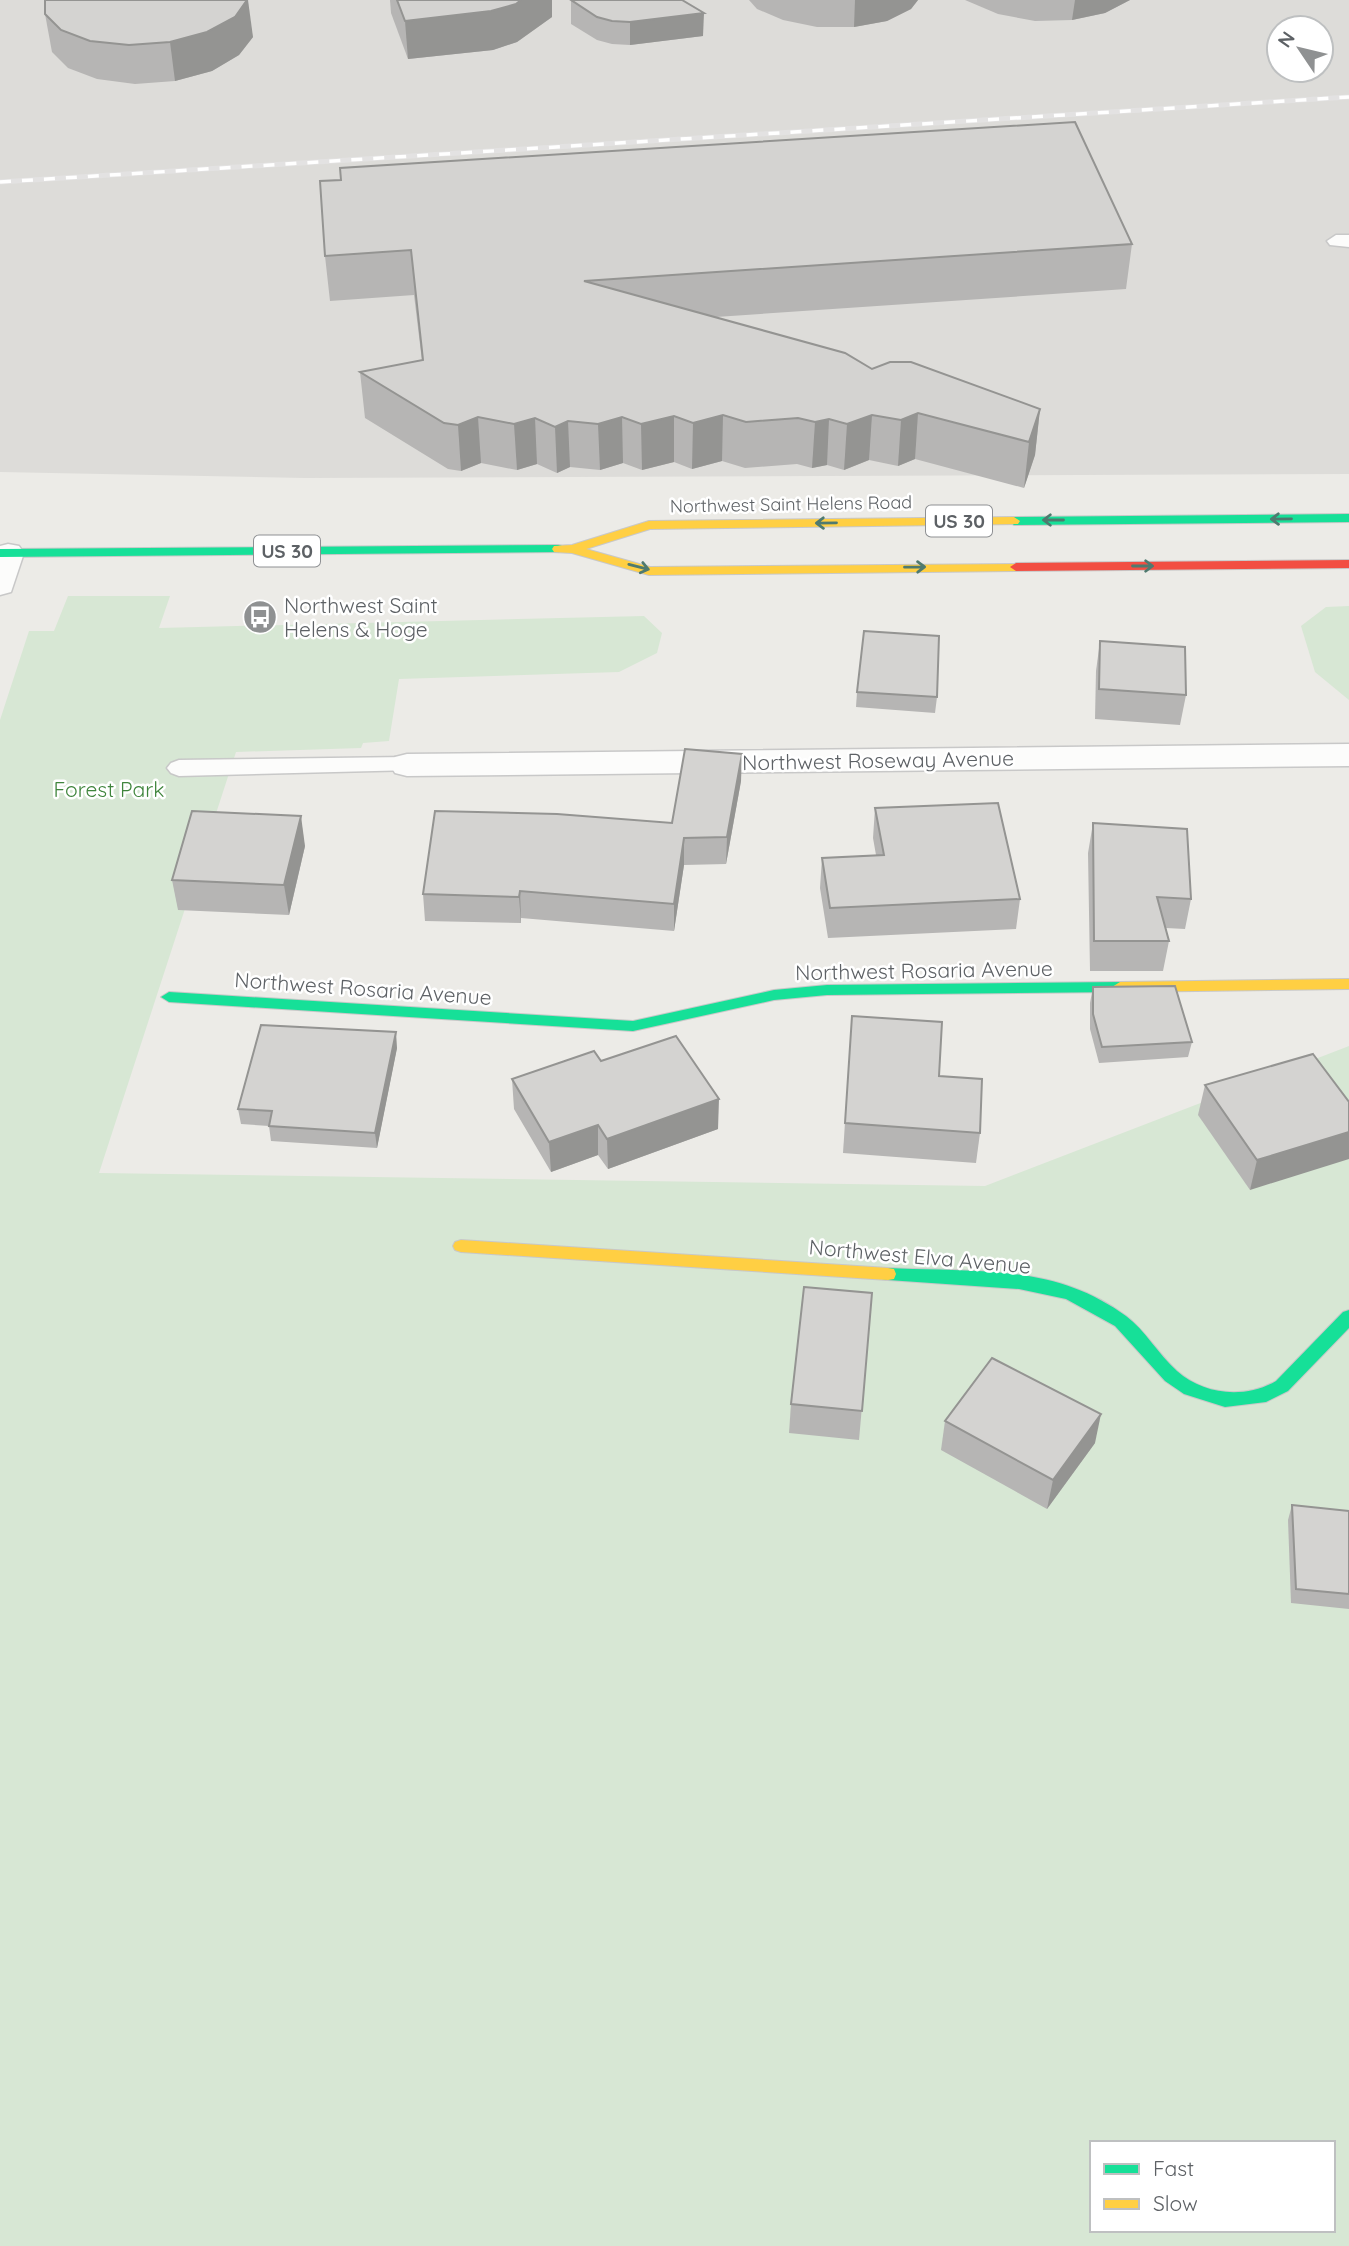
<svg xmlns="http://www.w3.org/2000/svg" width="1349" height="2246" font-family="Quicksand,sans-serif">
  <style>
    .industrial { fill: #dddcd9; fill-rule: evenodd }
    .green { fill: #d7e7d4; fill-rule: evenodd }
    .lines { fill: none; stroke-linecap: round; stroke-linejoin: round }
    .lane-casing { stroke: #c8c8c8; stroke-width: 3 }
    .street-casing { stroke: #c8c8c8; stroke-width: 3 }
    .fast-casing { stroke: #c8c8c8; stroke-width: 2 }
    .slow-casing { stroke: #c8c8c8; stroke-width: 2 }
    .jam-casing { stroke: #c8c8c8; stroke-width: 2 }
    .lane { fill: #fcfcfb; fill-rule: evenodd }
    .street { fill: #fcfcfb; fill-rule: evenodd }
    .fast { fill: #16e098; fill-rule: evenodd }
    .slow { fill: #ffcf43; fill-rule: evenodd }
    .jam { fill: #f24e42; fill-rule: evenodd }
    .rail-casing { stroke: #e3e2e2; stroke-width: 5 }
    .rail { stroke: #fff; stroke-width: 3.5; stroke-dasharray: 11; stroke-linecap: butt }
    .wall { fill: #b6b5b4 }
    .shaded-wall { fill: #949492 }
    .building { fill: #d4d3d1; stroke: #949492; stroke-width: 2 }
    .oneway { stroke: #4f7a6f }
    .labels { text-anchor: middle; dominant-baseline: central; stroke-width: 5; stroke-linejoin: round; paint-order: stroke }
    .far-street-label { font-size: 18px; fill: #5d6165; stroke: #fff }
    .shield { fill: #fff; stroke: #8e9093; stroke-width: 2 }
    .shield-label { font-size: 19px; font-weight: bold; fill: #5d6165 }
    .poi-label { font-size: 21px; fill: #5d6165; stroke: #fff; text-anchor: start }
    .street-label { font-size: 21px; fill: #5d6165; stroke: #fff }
    .park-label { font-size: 21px; fill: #3f853c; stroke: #fff }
  </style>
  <rect width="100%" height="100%" fill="#ecebe7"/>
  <path class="industrial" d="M 0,0 L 1349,0 L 1349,474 L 305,478 L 0,472 ZM 1279,28 L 1321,28 L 1321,70 L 1279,70 Z"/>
  <g class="green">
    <path d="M 68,596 L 170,596 L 159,628 L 644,616 L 662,633 L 657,653 L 619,672 L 399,679 L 389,741 L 363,743 L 361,748 L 236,752 L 99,1173 L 985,1186 L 1349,1046 L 1349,2246 L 0,2246 L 0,720 L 29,631 L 54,631 ZM 1092,2143 L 1333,2143 L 1333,2230 L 1092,2230 Z"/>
    <path d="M 1349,606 L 1349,700 L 1315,672 L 1301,626 L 1326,607 Z"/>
  </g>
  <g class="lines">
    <g class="lane-casing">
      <g id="lane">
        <path d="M 1336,235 L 1349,235 L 1349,247 L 1330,245 L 1327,241 Z"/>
        <path d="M 407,757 L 415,760 L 419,765 L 415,770 L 179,776 L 171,773 L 167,768 L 171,763 L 179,760 Z"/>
      </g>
    </g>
    <g class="street-casing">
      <g id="street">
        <path d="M 8,544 L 19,546 L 24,553 L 11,592 L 0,595 L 0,546 Z"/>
        <path d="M 1349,744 L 1349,766 L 407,776 L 395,773 L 390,765 L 395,757 L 407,754 Z"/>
      </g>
    </g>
    <g class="fast-casing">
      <g id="fast">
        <path d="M 1349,514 L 1349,522 L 1014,525 L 1008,521 L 1014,517 Z"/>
        <path d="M 558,545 L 562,546 L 562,552 L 0,557 L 0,549 Z"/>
        <path d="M 1120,982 L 1128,987 L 1120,992 L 827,995 L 774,1000 L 633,1031 L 169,1002 L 161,997 L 169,992 L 633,1021 L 774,990 L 827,985 Z"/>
        <path d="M 888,1268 C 946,1271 1019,1267 1074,1288 C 1091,1294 1111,1305 1126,1316 C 1145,1330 1158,1354 1177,1371 C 1204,1395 1245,1399 1276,1381 L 1343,1312 L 1349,1310 L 1349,1328 L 1288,1391 L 1266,1402 L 1225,1407 L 1184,1394 L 1165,1381 L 1115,1326 L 1066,1299 L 1019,1289 L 888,1280 L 882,1279 L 880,1274 L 882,1269 Z"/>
      </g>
    </g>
    <g class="slow-casing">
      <g id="slow">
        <path d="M 1014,517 L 1020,521 L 1018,524 L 650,529 L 586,549 L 650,567 L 1021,564 L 1022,567 L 1016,571 L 649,575 L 572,553 L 554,552 L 552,549 L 554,546 L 572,545 L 649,521 Z"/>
        <path d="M 1349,979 L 1349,989 L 1120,992 L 1112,987 L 1120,982 Z"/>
        <path d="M 461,1240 L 888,1268 L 894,1269 L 896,1274 L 894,1279 L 888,1280 L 461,1252 L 455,1250 L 453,1246 L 455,1242 Z"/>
      </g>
    </g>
    <g class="jam-casing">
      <path id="jam" d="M 1349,560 L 1349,568 L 1016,571 L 1010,567 L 1016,563 Z"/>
    </g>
    <use href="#lane" class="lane"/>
    <use href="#street" class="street"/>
    <use href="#fast" class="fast"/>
    <use href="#slow" class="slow"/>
    <use href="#jam" class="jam"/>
    <g class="rail-casing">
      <path id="rail" d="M 0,182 L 1349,97"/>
    </g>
    <use href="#rail" class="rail"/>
  </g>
  <g class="wall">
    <path d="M 390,0 L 552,0 L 552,17 L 517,42 L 493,50 L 408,59 L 391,13 Z"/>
    <path d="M 571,0 L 703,36 L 630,45 L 612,44 L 597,40 L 571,24 Z"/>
    <path d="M 749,0 L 918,0 L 911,9 L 887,21 L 854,27 L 817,27 L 783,20 L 757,9 Z"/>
    <path d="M 965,0 L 1130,0 L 1105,13 L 1072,20 L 1035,21 L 998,14 Z"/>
    <path d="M 45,14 L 253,37 L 239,55 L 212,71 L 175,81 L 135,84 L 97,79 L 68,68 L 52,52 Z"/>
    <path d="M 320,181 L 1132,244 L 1126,289 L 716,317 L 872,369 L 1040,409 L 1035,455 L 1024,488 L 915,459 L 898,466 L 869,460 L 844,470 L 827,465 L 812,468 L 797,464 L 745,468 L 722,461 L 692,469 L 674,462 L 642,470 L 623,463 L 600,470 L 570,467 L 557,473 L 537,464 L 517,470 L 481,463 L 461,471 L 448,469 L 365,418 L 360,372 L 422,361 L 414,295 L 330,301 L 325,256 Z"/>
    <path d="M 1100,641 L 1186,695 L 1180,725 L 1095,719 L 1096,671 Z"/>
    <path d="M 857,692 L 937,697 L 935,713 L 856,707 Z"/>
    <path d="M 741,781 L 726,864 L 684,865 L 674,931 L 521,918 L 521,923 L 425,921 L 423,894 L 672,823 Z"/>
    <path d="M 875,808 L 1020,899 L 1016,929 L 828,938 L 820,888 L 822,858 L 876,855 L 873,838 Z"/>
    <path d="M 1093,823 L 1191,899 L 1185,929 L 1166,928 L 1169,941 L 1163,971 L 1090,971 L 1088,853 Z"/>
    <path d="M 305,846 L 289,915 L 178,910 L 172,880 Z"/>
    <path d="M 1093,987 L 1192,1042 L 1188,1057 L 1099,1063 L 1090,1029 L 1090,1003 Z"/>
    <path d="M 852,1016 L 980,1133 L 976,1163 L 843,1153 Z"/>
    <path d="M 397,1048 L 377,1148 L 271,1141 L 269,1126 L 241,1124 L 238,1109 Z"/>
    <path d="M 1313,1054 L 1250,1190 L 1198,1115 L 1205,1085 Z"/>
    <path d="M 601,1061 L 718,1129 L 608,1169 L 598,1155 L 551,1172 L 514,1109 L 512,1079 Z"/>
    <path d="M 872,1293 L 859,1440 L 789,1433 L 791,1404 Z"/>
    <path d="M 945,1421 L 1095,1443 L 1047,1509 L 941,1450 Z"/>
    <path d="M 1292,1505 L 1349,1511 L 1349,1609 L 1291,1603 L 1288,1520 Z"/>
  </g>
  <g class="shaded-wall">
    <path d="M 247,0 L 248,0 L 253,37 L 239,55 L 212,71 L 175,81 L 170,42 Z"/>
    <path d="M 521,0 L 552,0 L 552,17 L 517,42 L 493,50 L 408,59 L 405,21 Z"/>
    <path d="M 855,0 L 918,0 L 911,9 L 887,21 L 854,27 Z"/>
    <path d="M 1075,0 L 1130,0 L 1105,13 L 1072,20 Z"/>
    <path d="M 704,13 L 703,36 L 630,45 L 630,22 Z"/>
    <path d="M 1040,409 L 1035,455 L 1024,488 L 1029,442 Z"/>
    <path d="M 918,413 L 915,459 L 898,466 L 901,420 Z"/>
    <path d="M 723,415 L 722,461 L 692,469 L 693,423 Z"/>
    <path d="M 872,415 L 869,460 L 844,470 L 847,424 Z"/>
    <path d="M 674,416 L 674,462 L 642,470 L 641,424 Z"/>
    <path d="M 478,417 L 481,463 L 461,471 L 458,425 Z"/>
    <path d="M 622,417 L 623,463 L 600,470 L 598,424 Z"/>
    <path d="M 535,418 L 537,464 L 517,470 L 514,424 Z"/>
    <path d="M 829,419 L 827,465 L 812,468 L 815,422 Z"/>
    <path d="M 568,421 L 570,467 L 557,473 L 555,427 Z"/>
    <path d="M 742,754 L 741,781 L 726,864 L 727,837 Z"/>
    <path d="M 301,816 L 305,846 L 289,915 L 284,885 Z"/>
    <path d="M 684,838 L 684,865 L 674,931 L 674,904 Z"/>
    <path d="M 520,891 L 521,918 L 521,923 L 519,897 Z"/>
    <path d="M 396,1032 L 397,1048 L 377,1148 L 375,1133 Z"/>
    <path d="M 719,1099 L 718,1129 L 608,1169 L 607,1139 Z"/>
    <path d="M 598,1125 L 598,1155 L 551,1172 L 549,1142 Z"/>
    <path d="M 1349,1132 L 1349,1159 L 1250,1190 L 1257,1160 Z"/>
    <path d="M 1101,1414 L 1095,1443 L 1047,1509 L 1053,1480 Z"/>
  </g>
  <g class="building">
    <path d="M 45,0 L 247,0 L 235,17 L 207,32 L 170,42 L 129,45 L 90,41 L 61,30 L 45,14 Z"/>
    <path d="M 397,0 L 521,0 L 516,4 L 491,11 L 405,21 Z"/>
    <path d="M 571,0 L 682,0 L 704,13 L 630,22 L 612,21 L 597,17 Z"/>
    <path d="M 1075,122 L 1132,244 L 584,281 L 845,353 L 872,369 L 890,362 L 911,362 L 1040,409 L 1029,442 L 918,413 L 901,420 L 872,415 L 847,424 L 829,419 L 815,422 L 798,418 L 746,422 L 723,415 L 693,423 L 674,416 L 641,424 L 622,417 L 598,424 L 568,421 L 555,427 L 535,418 L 514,424 L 478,417 L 458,425 L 444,423 L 360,372 L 423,360 L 411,250 L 325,256 L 320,181 L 341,180 L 340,168 Z"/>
    <path d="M 864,631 L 939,636 L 937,697 L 857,692 Z"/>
    <path d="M 1100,641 L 1185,647 L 1186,695 L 1099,689 Z"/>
    <path d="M 685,749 L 742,754 L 727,837 L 684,838 L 674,904 L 520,891 L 519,897 L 423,894 L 435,811 L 557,814 L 672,823 Z"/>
    <path d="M 998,803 L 1020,899 L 830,908 L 822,858 L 884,855 L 875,808 Z"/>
    <path d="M 192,811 L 301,816 L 284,885 L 172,880 Z"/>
    <path d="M 1093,823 L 1187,829 L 1191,899 L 1157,897 L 1169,941 L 1094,941 Z"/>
    <path d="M 1175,986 L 1192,1042 L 1102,1047 L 1093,1014 L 1093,987 Z"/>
    <path d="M 852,1016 L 942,1022 L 939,1076 L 982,1079 L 980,1133 L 845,1123 Z"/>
    <path d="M 261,1025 L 396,1032 L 375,1133 L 269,1126 L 272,1111 L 238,1109 Z"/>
    <path d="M 676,1036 L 719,1099 L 607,1139 L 598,1125 L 549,1142 L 512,1079 L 594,1051 L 601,1061 Z"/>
    <path d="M 1313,1054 L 1349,1102 L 1349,1132 L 1257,1160 L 1205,1085 Z"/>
    <path d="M 804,1287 L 872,1293 L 862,1411 L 791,1404 Z"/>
    <path d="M 992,1358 L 1101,1414 L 1053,1480 L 945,1421 Z"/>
    <path d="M 1292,1505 L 1349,1511 L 1349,1594 L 1296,1589 Z"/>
  </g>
  <defs><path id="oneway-shaft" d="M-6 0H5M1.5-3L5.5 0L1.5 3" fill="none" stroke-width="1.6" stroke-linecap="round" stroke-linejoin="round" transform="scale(1.75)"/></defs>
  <g class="oneway">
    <use href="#oneway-shaft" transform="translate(1281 519) rotate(179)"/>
    <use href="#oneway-shaft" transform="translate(1053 520) rotate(180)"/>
    <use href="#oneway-shaft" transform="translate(826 523) rotate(179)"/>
    <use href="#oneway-shaft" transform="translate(1143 566)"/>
    <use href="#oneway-shaft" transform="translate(639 567) rotate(14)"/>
    <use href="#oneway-shaft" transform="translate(915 567) rotate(-1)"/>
  </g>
  <defs>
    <g id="bus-disc" transform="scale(1.75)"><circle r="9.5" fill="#8f9192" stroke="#fff"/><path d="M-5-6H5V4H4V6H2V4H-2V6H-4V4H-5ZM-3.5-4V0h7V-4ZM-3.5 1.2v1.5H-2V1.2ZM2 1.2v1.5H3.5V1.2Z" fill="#fff"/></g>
  </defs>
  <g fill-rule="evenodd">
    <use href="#bus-disc" x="260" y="617"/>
  </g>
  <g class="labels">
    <g class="far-street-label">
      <text transform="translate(791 504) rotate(-1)">Northwest Saint Helens Road</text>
    </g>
    <g class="shield">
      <rect x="926" y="505.5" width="66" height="31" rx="5"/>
      <rect x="254" y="535.5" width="66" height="31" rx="5"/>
    </g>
    <g class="shield-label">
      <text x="959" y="521">US 30</text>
      <text x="287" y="551">US 30</text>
    </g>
    <g class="poi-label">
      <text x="284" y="605">Northwest Saint<tspan x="284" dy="24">Helens &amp; Hoge</tspan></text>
    </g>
    <g class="street-label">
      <text transform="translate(878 760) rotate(-1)">Northwest Roseway Avenue</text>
      <text transform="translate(924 970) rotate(-1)">Northwest Rosaria Avenue</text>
      <text transform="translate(363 988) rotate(4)">Northwest Rosaria Avenue</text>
      <text transform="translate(920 1256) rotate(5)">Northwest Elva Avenue</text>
    </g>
    <g class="park-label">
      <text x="109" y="789">Forest Park</text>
    </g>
  </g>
  <rect x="1090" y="2141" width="245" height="91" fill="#ffffff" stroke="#bec0c1" stroke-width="2"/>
  <rect x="1104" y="2164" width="35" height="10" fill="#16e098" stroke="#bec0c1" stroke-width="2"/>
  <text x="1153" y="2176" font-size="21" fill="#5d6165">Fast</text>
  <rect x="1104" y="2199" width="35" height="10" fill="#ffcf43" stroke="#bec0c1" stroke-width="2"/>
  <text x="1153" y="2211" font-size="21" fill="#5d6165">Slow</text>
  <g transform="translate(1300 49) rotate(305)"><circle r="33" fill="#ffffff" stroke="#bec0c1" stroke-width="2"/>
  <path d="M0-5L12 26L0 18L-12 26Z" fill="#8f9192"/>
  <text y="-10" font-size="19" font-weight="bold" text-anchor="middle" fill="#5d6165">N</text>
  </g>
</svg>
